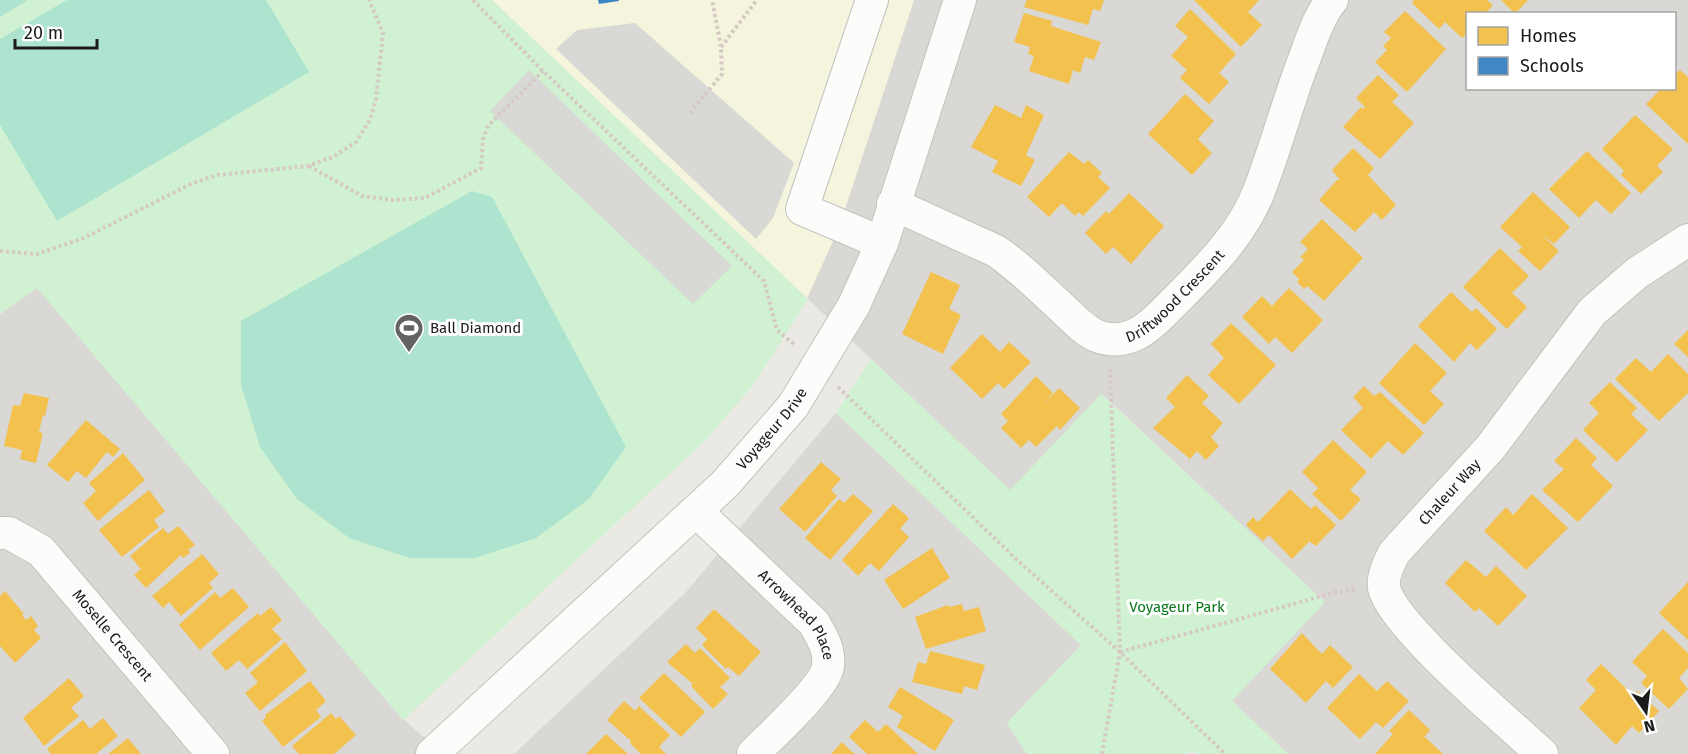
<svg xmlns="http://www.w3.org/2000/svg" width="1688" height="754" font-family="'Fira Sans',sans-serif">
  <style>
    .residential { fill: #d9d8d5; fill-rule: evenodd }
    .education { fill: #f4f5dc }
    .park { fill: #d0f2d2 }
    .pitch { fill: #aee3d0 }
    .parking { fill: #d8d8d5 }
    .homes { fill: #f2c14e }
    .schools { fill: #3f88c5 }
    .lines { fill: none; stroke-linecap: round; stroke-linejoin: round }
    .minor-casing { stroke: #c2c2bf; stroke-width: 34 }
    .path { stroke: #d6c8c3; stroke-width: 4; stroke-dasharray: 3 3; stroke-linecap: butt }
    .minor { stroke: #fcfcfb; stroke-width: 32 }
    .labels { text-anchor: middle; dominant-baseline: central; stroke-width: 6; stroke-linejoin: round; paint-order: stroke }
    .street-label { font-size: 15px; fill: #1b1b1b; stroke: #fff }
    .poi-label { font-size: 15px; fill: #1b1b1b; stroke: #fff; text-anchor: start }
    .park-label { font-size: 15px; fill: #0a781b; stroke: #fff }
  </style>
  <rect width="100%" height="100%" fill="#eae9e3"/>
  <g class="residential">
    <path d="M 914,0 L 1688,0 L 1688,754 L 1288,754 L 1232,701 L 1324,602 L 1102,394 L 1010,491 L 807,298 L 838,230 ZM 1468,14 L 1674,14 L 1674,88 L 1468,88 Z"/>
    <path d="M 37,287 L 403,719 L 443,754 L 0,754 L 0,314 Z"/>
    <path d="M 836,413 L 1081,645 L 1007,723 L 1027,754 L 514,754 L 686,592 Z"/>
  </g>
  <path class="education" d="M 492,0 L 914,0 L 838,230 L 807,298 Z"/>
  <g class="park">
    <path d="M 0,0 L 492,0 L 808,299 L 753,385 L 705,441 L 403,720 L 37,288 L 0,314 Z"/>
    <path d="M 871,359 L 1010,490 L 1101,394 L 1325,602 L 1232,701 L 1288,754 L 1196,754 L 1192,750 L 1188,754 L 1027,754 L 1007,723 L 1081,645 L 836,413 Z"/>
  </g>
  <g class="pitch">
    <path d="M 0,0 L 28,0 L 0,17 Z"/>
    <path d="M 67,0 L 266,0 L 309,72 L 57,221 L 0,125 L 0,39 Z"/>
    <path d="M 472,191 L 492,197 L 626,447 L 589,499 L 536,538 L 475,558 L 410,558 L 349,538 L 297,499 L 260,447 L 241,385 L 241,321 Z"/>
  </g>
  <g class="parking">
    <path d="M 635,23 L 794,163 L 773,218 L 756,239 L 556,49 L 577,30 Z"/>
    <path d="M 529,70 L 732,266 L 693,304 L 490,111 Z"/>
  </g>
  <g class="homes">
    <path d="M 1027,0 L 1104,0 L 1100,11 L 1093,9 L 1088,25 L 1024,7 Z"/>
    <path d="M 1194,0 L 1259,0 L 1248,12 L 1262,25 L 1241,47 Z"/>
    <path d="M 1414,0 L 1487,0 L 1493,5 L 1485,14 L 1468,14 L 1468,32 L 1462,38 L 1445,22 L 1439,29 L 1412,3 Z"/>
    <path d="M 1501,0 L 1528,0 L 1515,14 Z"/>
    <path d="M 1190,9 L 1236,54 L 1219,73 L 1229,82 L 1209,104 L 1180,78 L 1187,70 L 1171,56 L 1188,37 L 1175,26 Z"/>
    <path d="M 1405,11 L 1446,49 L 1407,92 L 1375,62 L 1387,50 L 1383,46 L 1391,38 L 1384,32 Z"/>
    <path d="M 1024,13 L 1052,21 L 1051,26 L 1101,42 L 1094,60 L 1085,57 L 1080,73 L 1073,70 L 1069,84 L 1029,71 L 1034,56 L 1028,54 L 1030,47 L 1014,42 Z"/>
    <path d="M 1680,70 L 1688,77 L 1688,144 L 1646,104 L 1662,88 L 1674,88 L 1674,75 Z"/>
    <path d="M 1378,75 L 1399,95 L 1392,102 L 1414,123 L 1380,159 L 1343,127 L 1361,107 L 1363,109 L 1365,107 L 1356,98 Z"/>
    <path d="M 1185,94 L 1214,121 L 1198,139 L 1212,153 L 1192,175 L 1148,134 Z"/>
    <path d="M 995,105 L 1021,118 L 1026,105 L 1044,115 L 1026,155 L 1035,160 L 1021,186 L 992,172 L 998,161 L 971,147 Z"/>
    <path d="M 1635,115 L 1673,149 L 1657,166 L 1663,172 L 1641,194 L 1621,175 L 1624,171 L 1602,149 Z"/>
    <path d="M 1353,148 L 1374,168 L 1368,175 L 1396,205 L 1382,220 L 1374,212 L 1355,232 L 1319,200 L 1337,180 L 1340,180 L 1332,170 Z"/>
    <path d="M 1587,151 L 1631,193 L 1611,214 L 1596,200 L 1579,218 L 1549,189 Z"/>
    <path d="M 1069,152 L 1084,164 L 1088,160 L 1102,173 L 1098,177 L 1110,188 L 1083,216 L 1079,212 L 1075,216 L 1062,203 L 1049,217 L 1027,197 Z"/>
    <path d="M 1533,192 L 1570,227 L 1554,244 L 1541,234 L 1559,251 L 1540,271 L 1518,251 L 1522,247 L 1500,227 Z"/>
    <path d="M 1129,193 L 1164,226 L 1131,264 L 1113,247 L 1106,254 L 1085,233 L 1106,211 L 1109,214 Z"/>
    <path d="M 1322,219 L 1363,258 L 1324,301 L 1307,286 L 1304,289 L 1297,282 L 1299,279 L 1292,272 L 1304,260 L 1300,257 L 1308,249 L 1300,242 Z"/>
    <path d="M 1500,248 L 1529,276 L 1512,293 L 1527,307 L 1507,329 L 1463,287 Z"/>
    <path d="M 931,272 L 960,285 L 949,309 L 961,315 L 943,354 L 902,334 Z"/>
    <path d="M 1289,288 L 1323,320 L 1292,353 L 1275,337 L 1269,344 L 1242,317 L 1262,296 L 1272,306 Z"/>
    <path d="M 1451,292 L 1472,312 L 1476,308 L 1497,329 L 1477,350 L 1470,343 L 1454,362 L 1418,326 Z"/>
    <path d="M 1231,323 L 1276,365 L 1239,404 L 1208,375 L 1224,358 L 1211,344 Z"/>
    <path d="M 1688,330 L 1688,357 L 1674,344 Z"/>
    <path d="M 982,334 L 1000,352 L 1009,342 L 1031,362 L 1004,389 L 998,383 L 982,399 L 950,368 Z"/>
    <path d="M 1415,343 L 1447,373 L 1430,391 L 1444,404 L 1424,425 L 1379,383 Z"/>
    <path d="M 1668,354 L 1688,374 L 1688,393 L 1659,421 L 1615,379 L 1636,358 L 1651,372 Z"/>
    <path d="M 1187,375 L 1209,396 L 1202,403 L 1223,423 L 1211,437 L 1219,446 L 1206,460 L 1197,451 L 1190,459 L 1153,428 L 1175,407 L 1166,398 Z"/>
    <path d="M 1036,376 L 1053,393 L 1042,406 L 1059,388 L 1080,408 L 1060,430 L 1057,426 L 1036,447 L 1029,440 L 1021,448 L 1001,428 L 1008,421 L 1001,414 Z"/>
    <path d="M 1610,382 L 1637,408 L 1631,414 L 1648,430 L 1617,462 L 1583,430 L 1599,413 L 1589,403 Z"/>
    <path d="M 1364,386 L 1374,396 L 1380,392 L 1424,433 L 1403,455 L 1388,441 L 1371,459 L 1341,430 L 1363,408 L 1353,397 Z"/>
    <path d="M 24,393 L 49,398 L 45,416 L 43,415 L 39,432 L 43,433 L 36,463 L 20,459 L 22,450 L 4,446 L 13,405 L 20,406 Z"/>
    <path d="M 86,420 L 120,449 L 113,457 L 107,452 L 86,478 L 77,471 L 68,482 L 47,465 Z"/>
    <path d="M 1576,438 L 1597,458 L 1591,465 L 1613,486 L 1578,522 L 1542,490 L 1564,469 L 1554,461 Z"/>
    <path d="M 1333,440 L 1367,472 L 1350,490 L 1361,499 L 1341,521 L 1312,494 L 1318,488 L 1302,472 Z"/>
    <path d="M 123,453 L 145,480 L 98,521 L 83,503 L 96,491 L 89,483 Z"/>
    <path d="M 821,462 L 841,479 L 831,490 L 837,496 L 805,532 L 779,509 Z"/>
    <path d="M 1290,489 L 1311,509 L 1315,505 L 1336,525 L 1316,546 L 1307,540 L 1309,542 L 1292,559 L 1269,535 L 1263,541 L 1246,525 L 1253,517 L 1258,522 Z"/>
    <path d="M 149,490 L 165,511 L 154,520 L 159,527 L 122,557 L 99,530 Z"/>
    <path d="M 853,494 L 873,511 L 830,560 L 805,538 L 839,499 L 844,503 Z"/>
    <path d="M 1532,494 L 1568,528 L 1526,570 L 1484,531 L 1506,507 L 1513,515 Z"/>
    <path d="M 893,504 L 909,518 L 900,529 L 909,537 L 879,571 L 870,563 L 858,576 L 842,560 Z"/>
    <path d="M 178,526 L 195,545 L 188,550 L 190,553 L 183,558 L 181,555 L 146,588 L 134,575 L 141,569 L 130,556 L 163,528 L 168,534 Z"/>
    <path d="M 932,548 L 950,578 L 903,609 L 884,580 Z"/>
    <path d="M 202,554 L 219,574 L 209,583 L 213,588 L 181,616 L 169,602 L 163,608 L 152,596 Z"/>
    <path d="M 1466,560 L 1486,577 L 1496,566 L 1527,596 L 1498,626 L 1479,608 L 1475,612 L 1445,583 Z"/>
    <path d="M 1688,582 L 1688,640 L 1659,613 Z"/>
    <path d="M 233,588 L 249,607 L 200,650 L 179,625 L 215,592 L 220,598 Z"/>
    <path d="M 5,591 L 24,614 L 22,615 L 26,620 L 31,616 L 38,626 L 34,630 L 41,638 L 15,663 L 0,646 L 0,596 Z"/>
    <path d="M 962,604 L 964,611 L 979,607 L 986,631 L 926,649 L 915,617 L 948,605 L 949,607 Z"/>
    <path d="M 271,607 L 282,620 L 272,629 L 282,639 L 247,669 L 239,660 L 226,671 L 211,653 L 258,613 L 260,616 Z"/>
    <path d="M 714,609 L 761,652 L 739,676 L 728,667 L 726,669 L 702,645 L 707,639 L 696,628 Z"/>
    <path d="M 1663,629 L 1688,653 L 1688,668 L 1679,678 L 1688,689 L 1669,709 L 1641,683 L 1647,676 L 1632,662 Z"/>
    <path d="M 1302,633 L 1322,654 L 1330,645 L 1353,667 L 1333,688 L 1326,681 L 1306,703 L 1270,669 Z"/>
    <path d="M 285,642 L 307,671 L 260,711 L 245,693 L 258,682 L 250,673 Z"/>
    <path d="M 686,644 L 695,653 L 700,648 L 730,678 L 720,687 L 728,694 L 713,709 L 691,686 L 693,684 L 667,662 Z"/>
    <path d="M 930,651 L 985,665 L 977,690 L 964,686 L 962,694 L 912,682 L 918,662 L 926,664 Z"/>
    <path d="M 1601,664 L 1633,695 L 1637,691 L 1659,711 L 1639,733 L 1632,726 L 1616,745 L 1579,708 L 1596,690 L 1586,680 Z"/>
    <path d="M 664,673 L 705,712 L 681,737 L 639,698 Z"/>
    <path d="M 1359,674 L 1377,691 L 1387,681 L 1409,701 L 1383,728 L 1376,722 L 1360,739 L 1327,708 Z"/>
    <path d="M 69,678 L 84,696 L 71,708 L 79,716 L 44,746 L 23,718 Z"/>
    <path d="M 310,681 L 326,701 L 316,710 L 321,717 L 283,747 L 262,721 L 266,717 L 265,715 Z"/>
    <path d="M 900,687 L 954,720 L 935,751 L 897,727 L 903,716 L 888,707 Z"/>
    <path d="M 624,701 L 635,711 L 639,706 L 670,735 L 659,747 L 666,754 L 641,754 L 630,743 L 631,741 L 607,720 Z"/>
    <path d="M 1409,710 L 1430,730 L 1422,740 L 1425,737 L 1443,754 L 1375,754 L 1393,734 L 1389,731 Z"/>
    <path d="M 331,713 L 336,719 L 339,716 L 356,735 L 334,754 L 299,754 L 292,746 Z"/>
    <path d="M 103,718 L 118,736 L 96,754 L 51,754 L 47,749 L 83,720 L 90,729 Z"/>
    <path d="M 865,720 L 878,732 L 886,724 L 918,754 L 867,754 L 849,737 Z"/>
    <path d="M 606,734 L 628,754 L 586,754 Z"/>
    <path d="M 128,738 L 141,754 L 108,754 Z"/>
    <path d="M 842,742 L 852,752 L 856,754 L 831,754 Z"/>
  </g>
  <path class="schools" d="M 598,0 L 619,0 L 619,1 L 599,4 Z"/>
  <g class="lines">
    <g class="minor-casing">
      <g id="minor">
        <path d="M 872,0 L 802,209 L 882,243"/>
        <path id="s1" d="M 893,204 L 996,251 C 1020,267 1040,288 1061,307 C 1072,317 1083,330 1097,336 C 1129,348 1151,326 1171,305 C 1204,272 1242,236 1259,191 C 1276,147 1288,101 1305,57 C 1312,38 1319,16 1332,0"/>
        <path id="s2" d="M 696,511 L 814,623 C 822,637 830,650 828,666 C 825,688 770,736 753,754"/>
        <path id="s3" d="M 0,533 L 9,533 L 41,551 L 213,754"/>
        <path id="s4" d="M 432,754 L 725,484 L 793,406 L 854,305 L 882,243 L 960,0"/>
        <path id="s5" d="M 1542,754 C 1508,722 1393,626 1384,588 C 1382,577 1389,563 1394,553 L 1490,448 L 1592,312 L 1637,273 L 1688,240"/>
      </g>
    </g>
    <g class="path">
      <path d="M 473,0 L 543,71 L 764,281 L 777,330 L 796,346"/>
      <path d="M 721,47 L 757,0"/>
      <path d="M 690,113 L 722,74 L 721,47 L 712,0"/>
      <path d="M 309,166 L 362,196 L 392,200 L 425,198 L 481,168 L 483,139 L 488,126 L 543,71"/>
      <path d="M 0,251 L 37,254 L 84,238 L 191,184 L 217,175 L 308,166 L 333,157 L 356,142 L 370,120 L 376,99 L 383,33 L 369,0"/>
      <path d="M 838,387 L 1015,558 L 1120,652 L 1225,754"/>
      <path d="M 1120,652 L 1337,592 L 1357,589"/>
      <path d="M 1102,754 L 1120,652 L 1110,367"/>
    </g>
    <use href="#minor" class="minor"/>
  </g>
  <defs>
    <g id="stadium-pin" transform="scale(1.5)"><path d="M0 17L-7.5 6A9.5 9.5 0 1 1 7.5 6Z" fill="#636361" stroke="#fff"/><path d="M0-5a6.5 5 0 1 0 0 10a6.5 5 0 1 0 0-10ZM-3.5-1.8h7v3.6h-7Z" fill="#fff"/></g>
  </defs>
  <g fill-rule="evenodd">
    <use href="#stadium-pin" x="409" y="328"/>
  </g>
  <g class="labels">
    <g class="street-label">
      <text stroke="none"><textPath href="#s1" startOffset="340">Driftwood Crescent</textPath></text>
      <text stroke="none"><textPath href="#s4" startOffset="471">Voyageur Drive</textPath></text>
      <text stroke="none"><textPath href="#s5" startOffset="350">Chaleur Way</textPath></text>
      <text stroke="none"><textPath href="#s2" startOffset="146">Arrowhead Place</textPath></text>
      <text stroke="none"><textPath href="#s3" startOffset="156">Moselle Crescent</textPath></text>
    </g>
    <g class="poi-label">
      <text x="430" y="328">Ball Diamond</text>
    </g>
    <g class="park-label">
      <text x="1177" y="607">Voyageur Park</text>
    </g>
  </g>
  <rect x="1466" y="12" width="210" height="78" fill="#ffffff" stroke="#a4a4a4" stroke-width="1.5"/>
  <rect x="1478" y="27" width="30" height="18" fill="#f2c14e" stroke="#a4a4a4" stroke-width="1.5"/>
  <text x="1520" y="42" font-size="18" fill="#1b1b1b">Homes</text>
  <rect x="1478" y="57" width="30" height="18" fill="#3f88c5" stroke="#a4a4a4" stroke-width="1.5"/>
  <text x="1520" y="72" font-size="18" fill="#1b1b1b">Schools</text>
  <g transform="translate(1646 712) rotate(166)" stroke="#ffffff" stroke-width="4.5" paint-order="stroke">
  <path d="M0-4.5L10 22L0 15L-10 22Z" fill="#1b1b1b"/>
  <text y="-9" font-size="16" font-weight="bold" text-anchor="middle" fill="#1b1b1b">N</text>
  </g>
  <path d="M15 39v9h82v-9" fill="none" stroke="#1b1b1b" stroke-width="3"/>
  <text x="24" y="39" font-size="18" fill="#1b1b1b" stroke="#ffffff" stroke-width="4.5" paint-order="stroke">20 m</text>
</svg>
